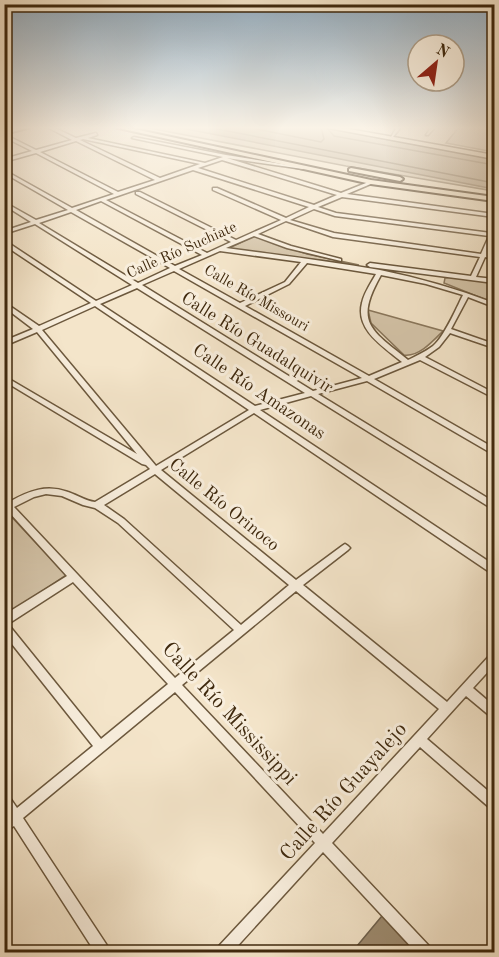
<svg xmlns="http://www.w3.org/2000/svg" width="499" height="957" font-family="'Old Standard TT',serif">
  <style>
    .green { fill: #d5c5aa; stroke: #8a775c; stroke-width: 1.5 }
    .water { fill: #b6a58a; stroke: #867358; stroke-width: 1.5 }
    .lines { fill: none; stroke-linecap: round; stroke-linejoin: round }
    .shore { stroke: #7a674c; stroke-width: 1.5 }
    .building { fill: #9d8b70; stroke: #6e614e; stroke-width: 1.5 }
    .minor-casing { stroke: #6c583d; stroke-width: 3 }
    .major-casing { stroke: #3f290e; stroke-width: 4 }
    .highway-casing { stroke: #3f290e; stroke-width: 3 }
    .minor { fill: #f8eedd; fill-rule: evenodd }
    .major { fill: #f4e5ca; fill-rule: evenodd }
    .highway { fill: #f4e5ca; fill-rule: evenodd }
    .labels { text-anchor: middle; dominant-baseline: central; stroke-width: 6; stroke-linejoin: round; paint-order: stroke }
    .far-street-label { font-size: 15px; fill: #3f290e; stroke: #f8eedd }
    .street-label { font-size: 18px; fill: #3f290e; stroke: #f8eedd }
    .near-street-label { font-size: 21px; fill: #3f290e; stroke: #f8eedd }
  </style>
  <rect width="100%" height="100%" fill="#f4e5ca"/>
  <filter id="stains"><feTurbulence type="fractalNoise" baseFrequency=".00333" numOctaves="4"/><feColorMatrix values="0 0 0 0 .2 0 0 0 0 .09 0 0 0 0 .02 0 0 0 .5 -.17"/></filter>
  <radialGradient id="worn" r=".72"><stop offset=".6" stop-color="#630" stop-opacity="0"/><stop offset="1" stop-color="#630" stop-opacity=".3"/></radialGradient>
  <g class="green">
    <path d="M 144,127 L 326,127 L 494,158 L 494,191 L 346,166 Z"/>
    <path d="M 459,127 L 494,127 L 494,152 L 446,143 Z"/>
    <path d="M 254,236 L 307,254 L 359,265 L 227,249 Z"/>
    <path d="M 453,277 L 494,282 L 494,303 L 444,283 L 445,278 Z"/>
    <path d="M 368,310 L 443,331 C 433,341 419,357 404,355 L 371,323 Z"/>
    <path d="M 7,512 L 66,575 L 5,616 L 4,513 Z"/>
  </g>
  <path class="water" d="M 176,127 L 319,127 L 494,159 L 494,189 Z"/>
  <g class="lines">
    <g class="shore">
      <path d="M 207,127 L 494,183"/>
      <path d="M 246,127 L 321,142 L 324,139 L 321,127"/>
      <path d="M 328,129 L 334,136 L 494,165"/>
    </g>
  </g>
  <path class="building" d="M 382,916 L 415,952 L 352,952 Z"/>
  <g class="lines">
    <g class="minor-casing">
      <g id="minor">
        <path d="M 47,127 L 53,127 L 76,138 L 96,133 L 97,135 L 88,138 L 205,163 L 223,157 L 132,138 L 134,137 L 226,155 L 301,167 L 303,167 L 303,169 L 227,158 L 341,193 L 371,181 L 373,182 L 373,183 L 347,194 L 494,214 L 494,217 L 342,197 L 318,207 L 336,213 L 491,233 L 492,231 L 494,231 L 494,237 L 487,254 L 494,255 L 494,259 L 485,257 L 476,277 L 494,279 L 494,283 L 370,267 L 367,265 L 370,263 L 471,276 L 480,257 L 333,237 L 286,221 L 258,234 L 291,246 L 341,259 L 341,261 L 287,248 L 254,236 L 226,248 C 277,255 329,261 380,270 C 419,278 457,289 494,303 L 494,307 L 468,297 L 451,329 L 494,344 L 494,348 L 450,333 L 439,347 L 425,357 L 494,393 L 494,398 L 420,360 L 374,379 L 494,448 L 494,454 L 491,453 L 367,381 L 318,394 L 494,502 L 494,509 L 491,508 L 311,396 L 260,410 L 494,565 L 494,574 L 491,573 L 254,413 L 161,470 L 296,580 L 342,546 L 345,544 L 348,546 L 350,548 L 348,550 L 303,585 L 447,702 L 490,655 L 494,654 L 494,665 L 473,688 L 494,706 L 494,717 L 490,716 L 466,696 L 427,739 L 494,796 L 494,810 L 490,808 L 420,747 L 332,843 L 430,947 L 432,952 L 416,952 L 323,852 L 232,952 L 216,952 L 218,947 L 315,843 L 175,692 L 23,818 L 108,947 L 110,952 L 95,952 L 14,826 L 4,832 L 4,818 L 7,815 L 4,811 L 4,793 L 8,795 L 17,808 L 93,746 L 4,634 L 4,615 L 67,576 L 8,511 L 4,512 L 4,499 L 9,502 C 29,491 46,484 68,492 C 77,495 86,501 95,502 L 150,469 L 146,465 L 142,464 L 4,381 L 4,376 L 137,454 L 37,332 L 4,346 L 4,341 L 33,329 L 4,307 L 4,302 L 39,326 L 91,303 L 4,245 L 4,240 L 96,301 L 132,285 L 35,224 L 4,234 L 4,231 L 31,222 L 4,205 L 4,202 L 36,220 L 68,210 L 4,173 L 4,170 L 72,208 L 114,194 L 36,153 L 4,162 L 4,159 L 32,151 L 4,137 L 4,134 L 36,150 L 72,140 ZM 83,139 L 200,164 L 160,178 L 80,140 ZM 76,141 L 155,180 L 118,192 L 40,152 ZM 222,160 L 337,195 L 314,205 L 198,168 ZM 193,170 L 309,207 L 286,218 L 217,188 L 213,188 L 213,190 L 281,220 L 236,240 L 140,192 L 136,192 L 136,194 L 231,242 L 207,253 L 106,200 ZM 101,201 L 202,255 L 175,266 L 76,210 ZM 314,209 L 335,216 L 489,236 L 481,254 L 334,233 L 290,220 ZM 71,212 L 170,268 L 138,283 L 39,223 ZM 220,251 L 301,262 L 285,282 L 240,303 L 179,269 ZM 307,263 L 376,274 C 371,283 364,293 362,303 C 355,330 384,347 402,362 L 369,376 L 245,306 L 289,284 ZM 174,271 L 362,378 L 313,391 L 142,285 ZM 381,275 L 426,284 L 463,295 C 456,309 444,337 433,346 C 425,352 416,356 408,360 C 370,329 354,323 381,275 ZM 137,288 L 305,393 L 255,406 L 100,304 ZM 95,306 L 249,410 L 156,466 L 42,330 ZM 155,474 L 289,585 L 241,625 L 124,519 L 104,505 ZM 46,494 L 62,496 L 83,505 L 95,508 L 118,523 L 234,630 L 175,678 L 14,507 L 34,497 ZM 73,582 L 168,684 L 101,739 L 8,624 ZM 296,591 L 439,709 L 323,834 L 182,685 Z"/>
        <path d="M 397,127 L 401,127 L 393,137 L 391,137 Z"/>
        <path d="M 431,127 L 435,127 L 428,135 L 426,135 Z"/>
      </g>
    </g>
    <g class="major-casing">
      <g id="major">
        <path d="M 21,127 L 31,127 L 4,134 L 4,131 Z"/>
        <path d="M 114,127 L 125,127 L 371,180 L 494,197 L 494,201 L 371,184 Z"/>
        <path d="M 351,168 L 400,177 L 403,179 L 400,181 L 349,171 L 349,169 Z"/>
      </g>
    </g>
    <g class="highway-casing">
      <path id="highway" d="M 323,127 L 338,127 L 494,155 L 494,159 Z"/>
    </g>
    <use href="#minor" class="minor"/>
    <use href="#major" class="major"/>
    <use href="#highway" class="highway"/>
  </g>
  <linearGradient id="sky" x2="0" y2="1"><stop stop-color="#94aec2"/><stop offset="0.49" stop-color="#faf3e7"/><stop offset="1" stop-color="#faf3e7" stop-opacity="0"/></linearGradient>
  <rect width="499" height="261" fill="url(#sky)"/>
  <g class="labels">
    <g class="far-street-label">
      <text transform="translate(182 251) rotate(-24)">Calle Río Suchiate</text>
      <text transform="translate(256 299) rotate(30)">Calle Río Missouri</text>
    </g>
    <g class="street-label">
      <text transform="translate(257 343) rotate(32)">Calle Río Guadalquivir</text>
      <text transform="translate(259 392) rotate(34)">Calle Río Amazonas</text>
      <text transform="translate(224 505) rotate(39)">Calle Río Orinoco</text>
    </g>
    <g class="near-street-label">
      <text transform="translate(229 714) rotate(47)">Calle Río Mississippi</text>
      <text transform="translate(344 792) rotate(-48)">Calle Río Guayalejo</text>
    </g>
  </g>
  <rect width="499" height="957" fill="none" stroke="#f4e5ca" stroke-width="24"/>
  <rect x="6" y="6" width="487" height="945" fill="none" stroke="#3f290e" stroke-width="3"/>
  <rect x="12" y="12" width="475" height="933" fill="none" stroke="#3f290e" stroke-width="1.5"/>
  <g transform="translate(436 63) rotate(29)"><circle r="28" fill="#f8eedd" stroke="#ae9f8a" stroke-width="1.5"/>
  <path d="M0-4.5L10 22L0 15L-10 22Z" fill="#8f2418"/>
  <text y="-9" font-size="16" font-weight="bold" text-anchor="middle" fill="#3f290e">N</text>
  </g>
  <rect width="100%" height="100%" filter="url(#stains)"/>
  <rect width="100%" height="100%" fill="url(#worn)"/>
</svg>
